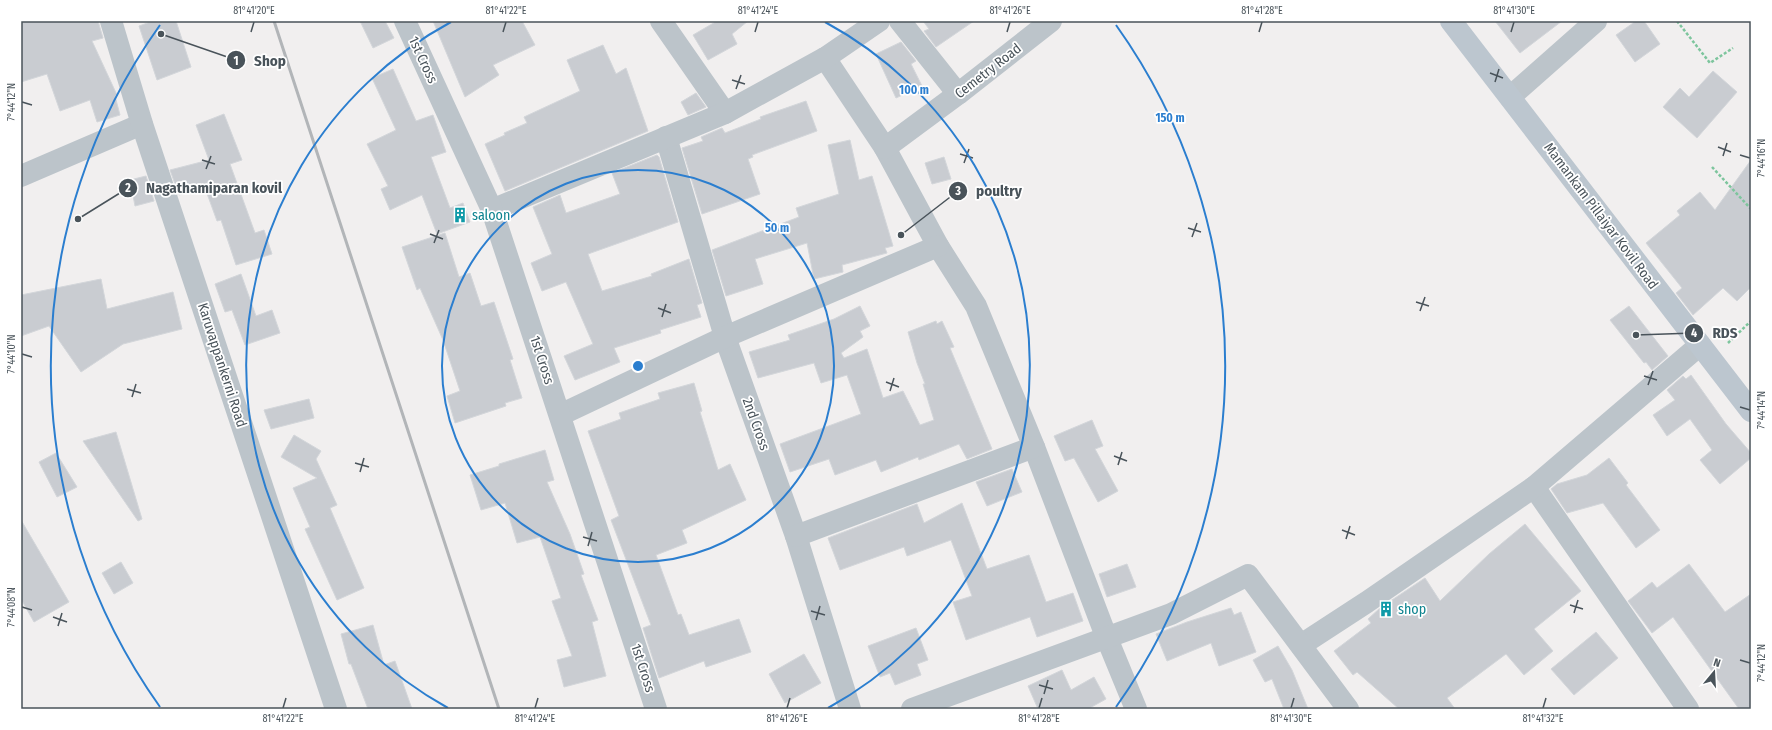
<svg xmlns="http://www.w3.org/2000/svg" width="1772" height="730" font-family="'Fira Sans Condensed',sans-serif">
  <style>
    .building { fill: #c9ccd1; stroke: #d3d6da }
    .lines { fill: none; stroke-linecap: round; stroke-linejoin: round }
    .path { stroke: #7dc59d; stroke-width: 2.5; stroke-dasharray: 3 2; stroke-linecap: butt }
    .minor { stroke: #bcc4ca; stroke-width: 22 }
    .tertiary { stroke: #bcc4ca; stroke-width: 22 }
    .secondary { stroke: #bcc6cf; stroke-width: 22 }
    .rail { stroke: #b2b5b8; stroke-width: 3 }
    .ticks { fill: none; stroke: #49535a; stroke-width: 1.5 }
    .ring { fill: none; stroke: #2b7ecf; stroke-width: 2 }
    .labels { text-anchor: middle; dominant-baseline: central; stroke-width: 3.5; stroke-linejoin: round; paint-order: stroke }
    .street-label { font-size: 14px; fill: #49535a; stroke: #fff }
    .culture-label { font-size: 14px; fill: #0d838f; stroke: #fff; text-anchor: start }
    .centre { fill: #2b7ecf; stroke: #fff; stroke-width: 2 }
    .ring-label { font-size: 12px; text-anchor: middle; font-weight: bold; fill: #2b7ecf; stroke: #fff; stroke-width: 3.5; stroke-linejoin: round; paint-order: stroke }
    .leader { fill: none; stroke: #49535a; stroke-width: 1.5 }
    .callout-dot { fill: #49535a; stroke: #fff; stroke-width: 1.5 }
    .mark-label { font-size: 12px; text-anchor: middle; font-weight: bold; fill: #fff }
    .callout-label { font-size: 15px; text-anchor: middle; font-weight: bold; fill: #49535a; stroke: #fff; stroke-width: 3.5; stroke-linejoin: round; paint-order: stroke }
    .neatline { fill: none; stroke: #49535a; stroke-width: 1.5 }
    .ticks-label { font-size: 10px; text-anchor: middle; fill: #49535a }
  </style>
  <rect width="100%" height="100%" fill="#f1efef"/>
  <g class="building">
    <path d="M 21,21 L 98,21 L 103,38 L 92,41 L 117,95 L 115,96 L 120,115 L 97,122 L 90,100 L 60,111 L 47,74 L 21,82 Z"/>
    <path d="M 153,21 L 176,21 L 191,67 L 157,80 L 139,26 Z"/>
    <path d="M 360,21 L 385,21 L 394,38 L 373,48 Z"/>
    <path d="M 433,21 L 522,21 L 535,45 L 493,65 L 499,75 L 465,97 Z"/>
    <path d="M 717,21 L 748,21 L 732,34 L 737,44 L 708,60 L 693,35 Z"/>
    <path d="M 923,21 L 974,21 L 936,47 L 924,31 L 929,29 Z"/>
    <path d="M 1495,21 L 1562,21 L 1520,53 Z"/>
    <path d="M 1636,21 L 1644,21 L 1660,44 L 1635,62 L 1616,35 Z"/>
    <path d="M 901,42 L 916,61 L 911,64 L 922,86 L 896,98 L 876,54 Z"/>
    <path d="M 603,45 L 616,74 L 626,68 L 648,131 L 505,191 L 485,144 L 505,135 L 504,133 L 527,123 L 524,117 L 580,91 L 567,60 Z"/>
    <path d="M 393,69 L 416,121 L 433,115 L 446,152 L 431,157 L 450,208 L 463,203 L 470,222 L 437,234 L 422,195 L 390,210 L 381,189 L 388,186 L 367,144 L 396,130 L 372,78 Z"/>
    <path d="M 1713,71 L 1737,92 L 1697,138 L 1663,107 L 1680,88 L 1689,97 Z"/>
    <path d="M 696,93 L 706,107 L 688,115 L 681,102 Z"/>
    <path d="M 806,101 L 817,131 L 752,155 L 753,157 L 748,159 L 760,194 L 702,214 L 682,148 L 703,141 L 701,137 L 722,128 L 725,133 L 761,119 L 760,117 Z"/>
    <path d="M 224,114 L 242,160 L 230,164 L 255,233 L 264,230 L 272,254 L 236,265 L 221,220 L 217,221 L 205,188 L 179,195 L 170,170 L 209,160 L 196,125 Z"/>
    <path d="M 850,140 L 859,180 L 872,176 L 893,246 L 885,248 L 887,253 L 842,265 L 843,272 L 814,279 L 807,243 L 755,259 L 763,284 L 726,296 L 712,250 L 799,217 L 796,208 L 839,194 L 828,145 Z"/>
    <path d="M 657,155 L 659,157 L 678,222 L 588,254 L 602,291 L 652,276 L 651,274 L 689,259 L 702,303 L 697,305 L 701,317 L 660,330 L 661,333 L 614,348 L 620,362 L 575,380 L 564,356 L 593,344 L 566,282 L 542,291 L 531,263 L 552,254 L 533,207 L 560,195 L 566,213 L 620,194 L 612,173 Z"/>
    <path d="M 944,157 L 951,179 L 932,184 L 925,163 Z"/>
    <path d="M 1751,160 L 1751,287 L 1737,301 L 1723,288 L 1693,315 L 1676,293 L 1682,288 L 1646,243 L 1680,215 L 1677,211 L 1700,192 L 1715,210 Z"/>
    <path d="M 146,176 L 154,201 L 135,206 L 130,180 Z"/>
    <path d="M 445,233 L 459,277 L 470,273 L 481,306 L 494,302 L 513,359 L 510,360 L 522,398 L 505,403 L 506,406 L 455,423 L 447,396 L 460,391 L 443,340 L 420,288 L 417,290 L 402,247 Z"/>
    <path d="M 241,274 L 256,316 L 272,310 L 280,333 L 245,345 L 232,310 L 225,312 L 215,284 Z"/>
    <path d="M 101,279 L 107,309 L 173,292 L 182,329 L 123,344 L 81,372 L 49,326 L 21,336 L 21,295 Z"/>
    <path d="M 860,306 L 870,326 L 860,331 L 863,337 L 841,353 L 844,358 L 867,349 L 883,398 L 903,391 L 920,425 L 934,420 L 923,384 L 925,384 L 917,363 L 908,332 L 936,321 L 937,324 L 942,321 L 954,347 L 950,348 L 992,449 L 967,459 L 959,444 L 919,460 L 918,457 L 881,472 L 876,460 L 835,475 L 829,459 L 790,472 L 780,444 L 861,414 L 847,375 L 821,383 L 814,363 L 758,378 L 749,352 L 790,340 L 788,335 L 834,319 Z"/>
    <path d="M 1629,306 L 1668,356 L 1652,370 L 1646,362 L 1644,363 L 1610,320 Z"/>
    <path d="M 1691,375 L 1726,424 L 1751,453 L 1751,458 L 1720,484 L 1700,460 L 1712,450 L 1690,419 L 1667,436 L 1653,415 L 1675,400 L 1667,390 L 1683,376 L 1686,379 Z"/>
    <path d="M 694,383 L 702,411 L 700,412 L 718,470 L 730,464 L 746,500 L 682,530 L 687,543 L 656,555 L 678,615 L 681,614 L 689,635 L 739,619 L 751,652 L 706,667 L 704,661 L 659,678 L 643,628 L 651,625 L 611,520 L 619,516 L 588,431 L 621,419 L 619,413 L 660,399 L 658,393 Z"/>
    <path d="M 309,399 L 314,418 L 271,429 L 264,410 Z"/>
    <path d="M 1092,420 L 1103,446 L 1095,449 L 1118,491 L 1098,502 L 1074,458 L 1065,461 L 1054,436 Z"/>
    <path d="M 116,432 L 142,519 L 138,521 L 83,441 Z"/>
    <path d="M 294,435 L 321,451 L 316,459 L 337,505 L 330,508 L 364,588 L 337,600 L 305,529 L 310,527 L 293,488 L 317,478 L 281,457 Z"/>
    <path d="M 545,450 L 554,480 L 547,482 L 570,534 L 584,574 L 581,575 L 598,620 L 592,622 L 606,676 L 564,687 L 557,660 L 572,656 L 552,601 L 561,598 L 540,537 L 517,543 L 505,503 L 481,510 L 470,475 L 499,466 L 499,464 Z"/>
    <path d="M 56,453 L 77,487 L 57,497 L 39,462 Z"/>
    <path d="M 1609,458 L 1628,483 L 1626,485 L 1660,530 L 1636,548 L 1603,503 L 1567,513 L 1551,489 L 1557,484 L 1587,475 Z"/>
    <path d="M 1012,469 L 1022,492 L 987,506 L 976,482 Z"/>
    <path d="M 962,503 L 987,569 L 1029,555 L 1046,602 L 1073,593 L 1083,621 L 1037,637 L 1030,617 L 966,640 L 953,602 L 972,596 L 951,540 L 907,556 L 904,547 L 840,570 L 828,538 L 917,504 L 924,523 Z"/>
    <path d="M 21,520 L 69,602 L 34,622 L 21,599 Z"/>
    <path d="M 1525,524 L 1581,591 L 1534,629 L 1553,651 L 1524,675 L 1506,654 L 1447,698 L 1455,709 L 1399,709 L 1357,672 L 1353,675 L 1334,651 L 1371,623 L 1368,619 L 1380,608 L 1425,578 L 1440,601 L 1489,554 Z"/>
    <path d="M 121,562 L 133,583 L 114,594 L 102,573 Z"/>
    <path d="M 1127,564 L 1136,587 L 1107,597 L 1099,574 Z"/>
    <path d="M 1689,564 L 1725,612 L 1751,594 L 1751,709 L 1739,709 L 1673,617 L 1652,633 L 1628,601 L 1652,582 L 1657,588 Z"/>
    <path d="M 1231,608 L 1234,615 L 1241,612 L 1256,652 L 1219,666 L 1211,643 L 1167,661 L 1156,634 L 1187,622 Z"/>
    <path d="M 373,625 L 384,665 L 395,661 L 412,709 L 368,709 L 351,664 L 349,664 L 341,634 Z"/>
    <path d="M 916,628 L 928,660 L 917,664 L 921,675 L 895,685 L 890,673 L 880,677 L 868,646 Z"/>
    <path d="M 1596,632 L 1618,658 L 1574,695 L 1551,669 Z"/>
    <path d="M 1278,646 L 1292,670 L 1308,709 L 1284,709 L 1272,679 L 1265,682 L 1253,660 Z"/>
    <path d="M 804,654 L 821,683 L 785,703 L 769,674 Z"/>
    <path d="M 1062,670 L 1071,690 L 1094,677 L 1106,699 L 1088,709 L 1038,709 L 1028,686 Z"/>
  </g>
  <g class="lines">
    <g class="path">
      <path d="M 1677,21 L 1710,63 L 1733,48"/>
      <path d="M 1712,167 L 1751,209"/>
      <path d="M 1728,343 L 1751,321"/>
    </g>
    <g class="minor">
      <path d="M 661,21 L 725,113"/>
      <path d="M 900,21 L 958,94"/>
      <path d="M 825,58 L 885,148 L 938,246 L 976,306 L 1034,447 L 1106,636 L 1136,709"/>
      <path d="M 1510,97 L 1596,21"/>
      <path d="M 666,137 L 725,337 L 796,536 L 850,709"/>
      <path d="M 885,148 L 958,94 L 1051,21"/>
      <path d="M 21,176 L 142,124"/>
      <path d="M 492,210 L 725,113 L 825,58 L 879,21"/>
      <path d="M 560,415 L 725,337 L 938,246"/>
      <path d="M 1534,487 L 1688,709"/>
      <path d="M 796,536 L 1034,447"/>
      <path d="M 1301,645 L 1367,602 L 1534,487 L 1700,345"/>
      <path d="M 912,709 L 1171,614 L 1248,575 L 1348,709"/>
    </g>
    <g class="tertiary">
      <path d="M 111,21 L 142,124 L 336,709"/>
      <path d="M 405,21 L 492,210 L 656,709"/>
    </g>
    <path class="secondary" d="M 1451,21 L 1751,411"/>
    <path class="rail" d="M 274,21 L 499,709"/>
  </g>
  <path class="ticks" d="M 251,32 L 254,22M 503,32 L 506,22M 755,32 L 758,22M 1007,32 L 1010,22M 1259,32 L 1262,22M 1511,32 L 1514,22M 1490,73 L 1503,78M 732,80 L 745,84M 1495,82 L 1499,69M 736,89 L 741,75M 22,102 L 32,105M 1718,147 L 1731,152M 960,154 L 973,158M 1740,155 L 1750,158M 1723,156 L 1727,143M 202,160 L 215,164M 964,163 L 969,149M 206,169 L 211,156M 1188,228 L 1201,232M 430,234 L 443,239M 1192,237 L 1197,223M 434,243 L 439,230M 1416,302 L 1429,306M 658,308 L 671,313M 1420,311 L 1425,297M 662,317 L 666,304M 22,354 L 32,357M 1644,376 L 1657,380M 886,382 L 899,387M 1648,385 L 1653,371M 127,389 L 141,393M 890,391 L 894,378M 132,397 L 136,384M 1740,407 L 1750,410M 1114,456 L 1127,461M 355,463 L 369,467M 1118,465 L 1122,452M 360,472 L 364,458M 1342,530 L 1355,535M 583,537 L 597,541M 1346,539 L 1350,526M 588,546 L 592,532M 1570,605 L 1583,609M 22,607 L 32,610M 811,611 L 825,615M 1574,613 L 1578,600M 53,617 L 67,622M 816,620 L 820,606M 58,626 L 62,613M 1740,660 L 1750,663M 1039,685 L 1053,689M 1044,694 L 1048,680M 283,708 L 286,698M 535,708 L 538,698M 787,708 L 790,698M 1039,708 L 1042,698M 1291,708 L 1294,698M 1543,708 L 1546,698"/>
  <g class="ring">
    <circle cx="638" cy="366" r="196"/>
    <path d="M448 708A391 391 0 0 1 451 22M825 22A391 391 0 0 1 828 708"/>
    <path d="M160 707A587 587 0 0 1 160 25M1116 25A587 587 0 0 1 1116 707"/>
  </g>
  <defs>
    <g id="building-bare" transform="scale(1.2)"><path d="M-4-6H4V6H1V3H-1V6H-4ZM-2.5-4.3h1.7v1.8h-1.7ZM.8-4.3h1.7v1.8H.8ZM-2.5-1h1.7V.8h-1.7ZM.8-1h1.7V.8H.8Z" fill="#0f9aa8" stroke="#fff" stroke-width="2.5" paint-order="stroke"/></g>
  </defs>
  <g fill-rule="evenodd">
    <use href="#building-bare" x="460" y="215"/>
    <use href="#building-bare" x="1386" y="609"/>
  </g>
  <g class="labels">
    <g class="street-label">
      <text transform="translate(423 60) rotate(65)">1st Cross</text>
      <text transform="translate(988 71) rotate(-38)">Cemetry Road</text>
      <text transform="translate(1601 216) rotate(53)">Mamankam Pillaiyar Kovil Road</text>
      <text transform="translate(542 360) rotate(72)">1st Cross</text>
      <text transform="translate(222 365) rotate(72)">Karuvappankerni Road</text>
      <text transform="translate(756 424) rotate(70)">2nd Cross</text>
      <text transform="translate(643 668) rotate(72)">1st Cross</text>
    </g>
    <g class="culture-label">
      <text x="472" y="215">saloon</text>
      <text x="1398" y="609">shop</text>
    </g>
  </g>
  <circle cx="638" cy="366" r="6" class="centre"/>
  <g class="ring-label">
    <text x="914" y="94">100 m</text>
    <text x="1170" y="122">150 m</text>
    <text x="777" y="232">50 m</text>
  </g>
  <path class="leader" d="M161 34L236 60M78 219L128 188M901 235L958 191M1636 335L1694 333"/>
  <g class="callout-dot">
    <circle cx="161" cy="34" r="4"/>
    <circle cx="78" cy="219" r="4"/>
    <circle cx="901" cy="235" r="4"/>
    <circle cx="1636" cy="335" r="4"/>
    <circle cx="236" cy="60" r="10"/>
    <circle cx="128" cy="188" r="10"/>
    <circle cx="958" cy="191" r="10"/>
    <circle cx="1694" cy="333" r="10"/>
  </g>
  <g class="mark-label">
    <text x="236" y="65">1</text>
    <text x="128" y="192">2</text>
    <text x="958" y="195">3</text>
    <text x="1694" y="337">4</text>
  </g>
  <g class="callout-label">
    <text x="270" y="66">Shop</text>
    <text x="214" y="193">Nagathamiparan kovil</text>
    <text x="999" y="196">poultry</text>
    <text x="1725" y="338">RDS</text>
  </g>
  <rect width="1772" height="730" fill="none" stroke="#ffffff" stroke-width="44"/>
  <g transform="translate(1714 672) rotate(18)" stroke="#ffffff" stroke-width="3" paint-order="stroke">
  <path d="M0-3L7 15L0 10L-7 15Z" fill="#49535a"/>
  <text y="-6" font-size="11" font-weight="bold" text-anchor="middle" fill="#49535a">N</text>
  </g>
  <rect x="22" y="22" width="1728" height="686" class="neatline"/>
  <g class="ticks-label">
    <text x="254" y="14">81°41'20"E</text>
    <text x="506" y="14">81°41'22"E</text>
    <text x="758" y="14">81°41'24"E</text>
    <text x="1010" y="14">81°41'26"E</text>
    <text x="1262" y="14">81°41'28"E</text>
    <text x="1514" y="14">81°41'30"E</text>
    <text transform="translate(11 102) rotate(-90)" y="4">7°44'12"N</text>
    <text transform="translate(1761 158) rotate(-90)" y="4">7°44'16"N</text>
    <text transform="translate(11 354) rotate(-90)" y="4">7°44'10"N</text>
    <text transform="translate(1761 410) rotate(-90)" y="4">7°44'14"N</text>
    <text transform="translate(11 607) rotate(-90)" y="4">7°44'08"N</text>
    <text transform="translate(1761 663) rotate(-90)" y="4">7°44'12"N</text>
    <text x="283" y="722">81°41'22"E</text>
    <text x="535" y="722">81°41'24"E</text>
    <text x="787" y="722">81°41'26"E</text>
    <text x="1039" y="722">81°41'28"E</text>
    <text x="1291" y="722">81°41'30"E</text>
    <text x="1543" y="722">81°41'32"E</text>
  </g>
</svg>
